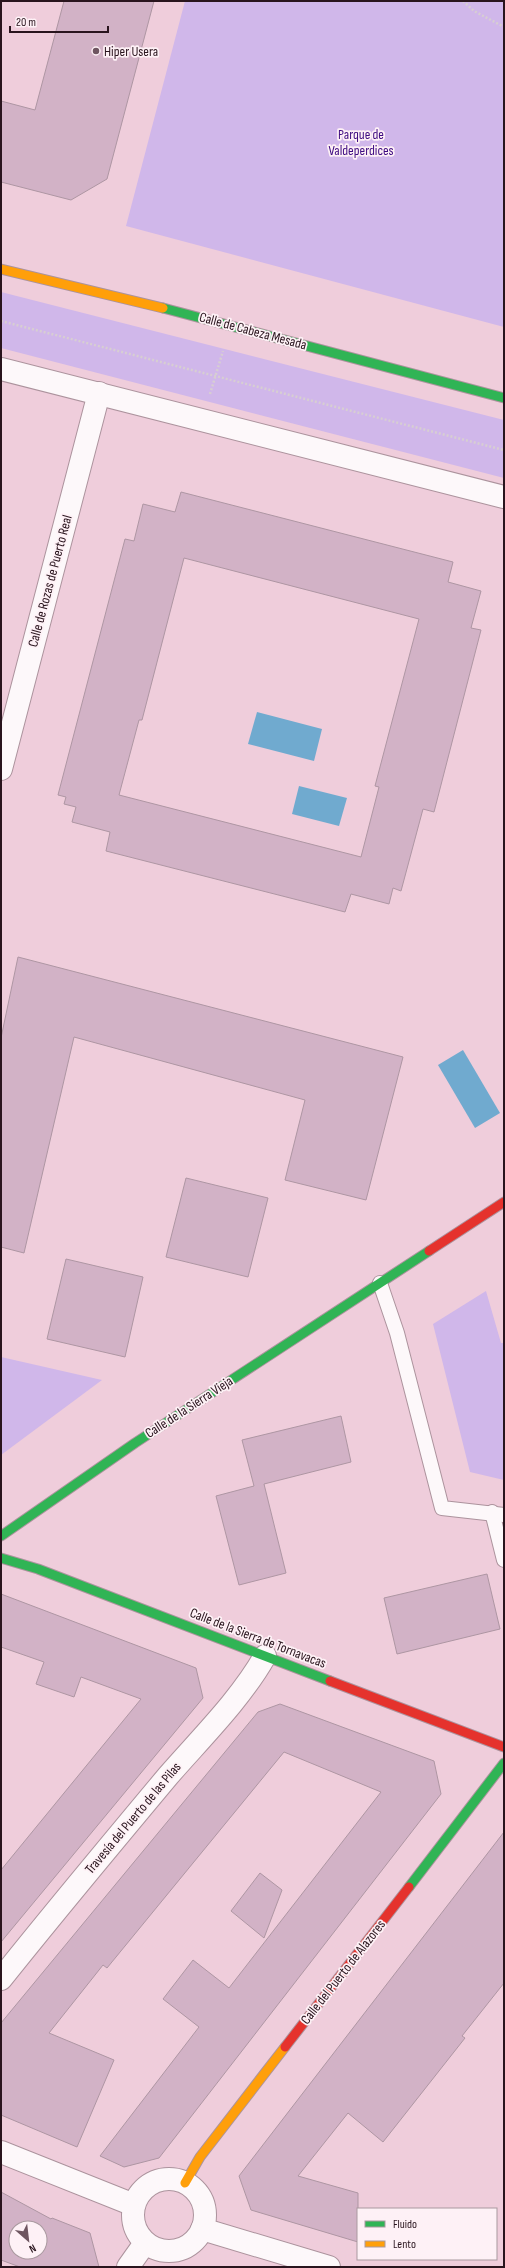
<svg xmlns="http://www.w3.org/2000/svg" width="505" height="2268" font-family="'Sofia Sans Condensed',sans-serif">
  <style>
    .green { fill: #d0b7ea }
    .water { fill: #70aacf }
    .building { fill: #d2b2c6; stroke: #ae96a3; fill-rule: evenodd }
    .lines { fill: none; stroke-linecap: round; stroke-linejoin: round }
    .lane-casing { stroke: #ac939d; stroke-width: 16 }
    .street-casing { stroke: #ac939d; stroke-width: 24 }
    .fast-casing { stroke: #ac939d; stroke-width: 11 }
    .slow-casing { stroke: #ac939d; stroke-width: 11 }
    .jam-casing { stroke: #ac939d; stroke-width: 11 }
    .path { stroke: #d7ced2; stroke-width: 2.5; stroke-dasharray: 2 2; stroke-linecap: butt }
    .lane { stroke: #fdf8fa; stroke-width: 14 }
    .street { stroke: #fdf8fa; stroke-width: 22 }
    .fast { stroke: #30b455; stroke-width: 9 }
    .slow { stroke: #ff9f0a; stroke-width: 9 }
    .jam { stroke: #e5322d; stroke-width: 9 }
    .poi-dot { fill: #6e5560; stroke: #fef1f6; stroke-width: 1.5 }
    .labels { text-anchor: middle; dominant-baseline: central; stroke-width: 3.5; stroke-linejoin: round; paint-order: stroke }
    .poi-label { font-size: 14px; fill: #29141d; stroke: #fef1f6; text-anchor: start }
    .park-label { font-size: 14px; fill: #3e0b81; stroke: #fef1f6 }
    .street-label { font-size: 14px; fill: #29141d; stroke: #fef1f6 }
  </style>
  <rect width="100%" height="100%" fill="#efcddb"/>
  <g class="green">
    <path d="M 185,1 L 504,1 L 504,327 L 126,226 Z"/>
    <path d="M 1,292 L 504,420 L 504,478 L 1,348 Z"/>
    <path d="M 486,1291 L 501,1343 L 504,1343 L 504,1480 L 470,1472 L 433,1324 Z"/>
    <path d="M 1,1357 L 102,1380 L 1,1455 Z"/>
  </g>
  <g class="water">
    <path d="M 257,712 L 322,729 L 314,761 L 248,744 Z"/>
    <path d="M 299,786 L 347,798 L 339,826 L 292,814 Z"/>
    <path d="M 463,1050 L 500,1113 L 475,1128 L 438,1065 Z"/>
  </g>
  <g class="building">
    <path d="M 64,1 L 154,1 L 107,179 L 71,200 L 1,182 L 1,101 L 35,110 Z"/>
    <path d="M 181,492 L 453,562 L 448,582 L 481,591 L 471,628 L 481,630 L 434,812 L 423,809 L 401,891 L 393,888 L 389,904 L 351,894 L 345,912 L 106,851 L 110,832 L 72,822 L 76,807 L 64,804 L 66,797 L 58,795 L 125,539 L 134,541 L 143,504 L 175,512 ZM 184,558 L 419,619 L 375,786 L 379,787 L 361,857 L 119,795 L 139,720 L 142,720 Z"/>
    <path d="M 18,957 L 403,1057 L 366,1200 L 285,1180 L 305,1100 L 74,1037 L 24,1253 L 1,1247 L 1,1038 Z"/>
    <path d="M 186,1178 L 268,1198 L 248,1277 L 166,1257 Z"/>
    <path d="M 66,1259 L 143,1277 L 125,1357 L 47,1339 Z"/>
    <path d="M 341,1416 L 351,1462 L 264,1484 L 286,1573 L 239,1585 L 216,1496 L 254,1486 L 242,1440 Z"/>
    <path d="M 487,1574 L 500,1629 L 397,1654 L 384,1598 Z"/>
    <path d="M 1,1594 L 196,1668 L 203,1698 L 1,1942 L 1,1870 L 141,1699 L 81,1677 L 74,1697 L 36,1684 L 44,1662 L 1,1647 Z"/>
    <path d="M 280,1704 L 434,1761 L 441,1794 L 159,2158 L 124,2167 L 100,2156 L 199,2027 L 163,1999 L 193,1960 L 229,1988 L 381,1792 L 284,1752 L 107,1968 L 103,1965 L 49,2033 L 114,2060 L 77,2147 L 1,2115 L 1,2023 L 258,1712 Z"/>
    <path d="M 504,1832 L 504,1983 L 462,2036 L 465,2038 L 383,2142 L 348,2113 L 298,2176 L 358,2193 L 358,2242 L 251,2210 L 239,2176 Z"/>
    <path d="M 260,1873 L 282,1890 L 264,1938 L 231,1911 Z"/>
    <path d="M 1,2192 L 51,2219 L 52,2218 L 90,2233 L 99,2267 L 20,2267 L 1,2260 ZM 16,2228 L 40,2228 L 40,2252 L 16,2252 Z"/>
  </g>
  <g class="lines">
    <g class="lane-casing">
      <g id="lane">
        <path d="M 380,1283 L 397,1333 L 442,1508 L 504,1515"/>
        <path d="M 492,1512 L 504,1560"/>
      </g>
    </g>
    <g class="street-casing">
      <g id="street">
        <path d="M 1,369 L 504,497"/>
        <path d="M 1,769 L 99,393"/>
        <path d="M 1,1979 C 56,1910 112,1843 168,1776 C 201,1738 240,1700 265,1656"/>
        <path d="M 1,2152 L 134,2205"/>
        <circle cx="169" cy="2215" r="36"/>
        <path d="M 202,2229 L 329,2267"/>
        <path d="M 128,2267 L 145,2243"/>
      </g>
    </g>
    <g class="fast-casing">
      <g id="fast">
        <path d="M 163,308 L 504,398"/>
        <path d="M 1,1536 L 135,1443 L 429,1251"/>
        <path d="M 1,1558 L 38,1569 L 330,1681"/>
        <path d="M 409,1887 L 504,1763"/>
      </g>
    </g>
    <g class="slow-casing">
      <g id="slow">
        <path d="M 1,269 L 163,308"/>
        <path d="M 185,2183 L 200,2157 L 285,2047"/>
      </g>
    </g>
    <g class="jam-casing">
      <g id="jam">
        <path d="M 429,1251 L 504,1202"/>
        <path d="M 330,1681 L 504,1747"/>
        <path d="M 285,2047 L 409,1887"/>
      </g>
    </g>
    <g class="path">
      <path d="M 463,1 L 474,11 L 504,27"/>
      <path d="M 1,321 L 504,450"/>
      <path d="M 210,394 L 223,351"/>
    </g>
    <use href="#lane" class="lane"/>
    <use href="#street" class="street"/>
    <use href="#fast" class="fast"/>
    <use href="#slow" class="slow"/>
    <use href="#jam" class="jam"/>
  </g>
  <circle class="poi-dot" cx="96" cy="51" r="4"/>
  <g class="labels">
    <g class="poi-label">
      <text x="104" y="51">Hiper Usera</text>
    </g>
    <g class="park-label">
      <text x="361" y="134">Parque de<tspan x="361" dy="16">Valdeperdices</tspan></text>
    </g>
    <g class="street-label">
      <text transform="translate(253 331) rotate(15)">Calle de Cabeza Mesada</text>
      <text transform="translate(50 581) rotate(-75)">Calle de Rozas de Puerto Real</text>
      <text transform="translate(189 1407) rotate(-33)">Calle de la Sierra Vieja</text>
      <text transform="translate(258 1638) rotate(21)">Calle de la Sierra de Tornavacas</text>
      <text transform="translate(133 1818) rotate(-50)">Travesía del Puerto de las Pilas</text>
      <text transform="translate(343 1972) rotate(-52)">Calle del Puerto de Alazores</text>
    </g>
  </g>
  <rect width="505" height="2268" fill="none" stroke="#29141d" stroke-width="4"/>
  <rect x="357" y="2208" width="140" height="52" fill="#fef1f6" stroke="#a9999f"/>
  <rect x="365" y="2221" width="20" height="6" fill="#30b455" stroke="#a9999f"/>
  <text x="393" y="2228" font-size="12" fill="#29141d">Fluido</text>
  <rect x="365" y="2241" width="20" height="6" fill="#ff9f0a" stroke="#a9999f"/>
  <text x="393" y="2248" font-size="12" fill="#29141d">Lento</text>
  <g transform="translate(28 2240) rotate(152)"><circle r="19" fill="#fef1f6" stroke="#a9999f"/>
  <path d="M0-3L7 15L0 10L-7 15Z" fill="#6e5560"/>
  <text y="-6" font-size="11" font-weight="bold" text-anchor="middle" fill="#29141d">N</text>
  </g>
  <path d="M10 26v6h98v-6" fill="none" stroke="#29141d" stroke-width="2"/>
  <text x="16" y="26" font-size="12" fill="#29141d" stroke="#fef1f6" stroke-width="3" paint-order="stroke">20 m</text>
</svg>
